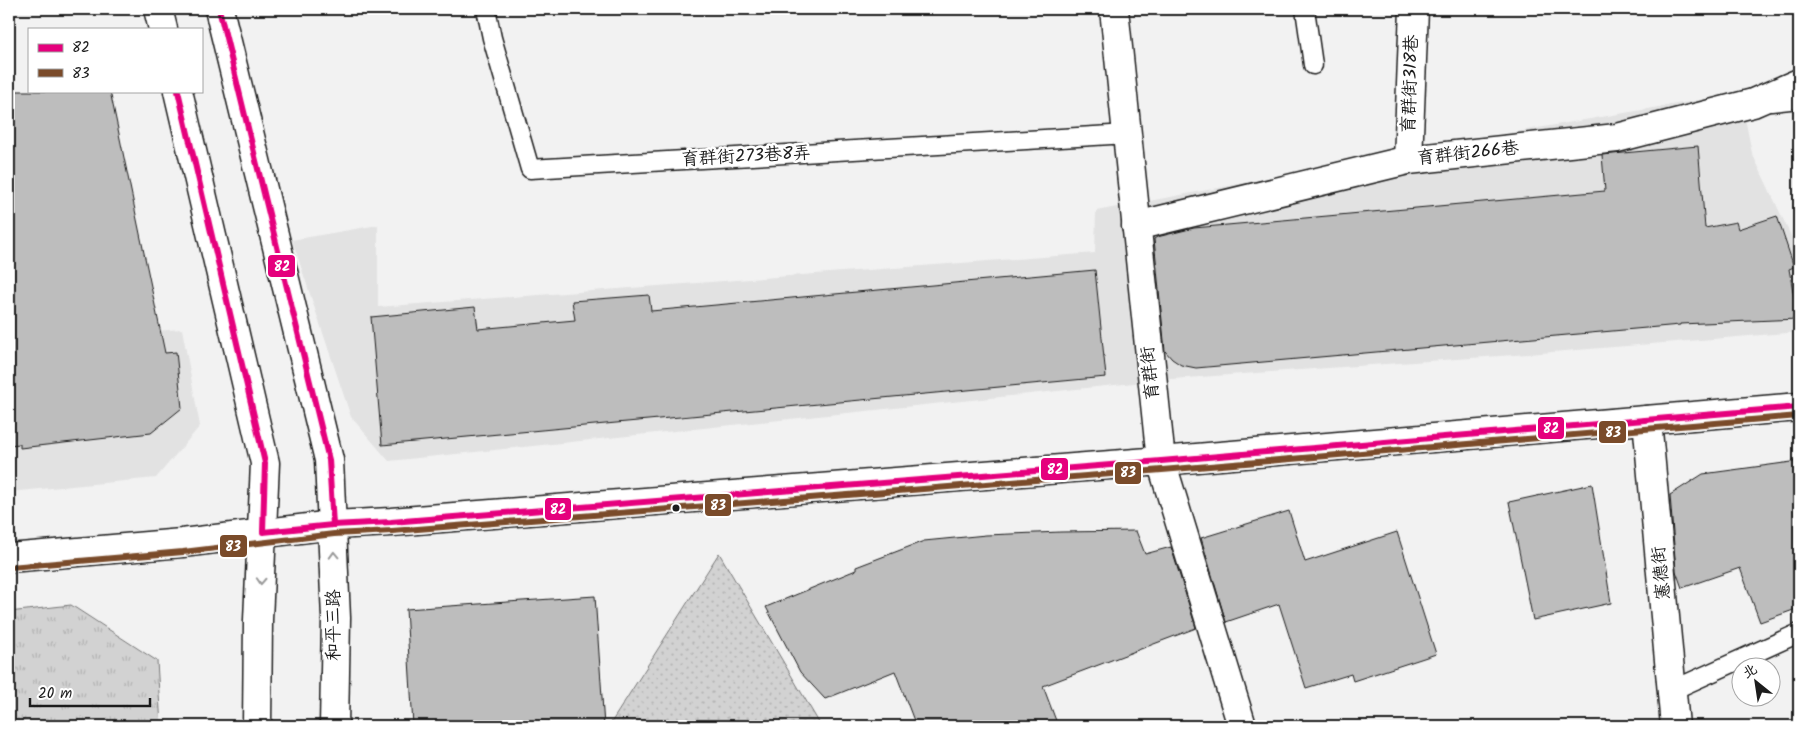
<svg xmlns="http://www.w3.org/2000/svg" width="1808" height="735" font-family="Kalam,'LXGW WenKai TC',sans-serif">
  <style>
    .built { fill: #e2e2e2 }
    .grass { fill: url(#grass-dots); stroke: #777 }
    .park { fill: url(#park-tufts); stroke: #777 }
    .building { fill: #bdbdbd; stroke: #1c1c1c }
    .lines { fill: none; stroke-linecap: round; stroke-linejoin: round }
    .service-casing { stroke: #1c1c1c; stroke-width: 21 }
    .minor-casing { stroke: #1c1c1c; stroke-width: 31 }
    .tertiary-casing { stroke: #1c1c1c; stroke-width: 31 }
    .service { stroke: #fff; stroke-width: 18 }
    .minor { stroke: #fff; stroke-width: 28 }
    .tertiary { stroke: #fff; stroke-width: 28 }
    .bus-1-casing { stroke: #fff; stroke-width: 10 }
    .bus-2-casing { stroke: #fff; stroke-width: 10 }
    .bus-1 { stroke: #e5007d; stroke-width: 6 }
    .bus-2 { stroke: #7a4b2a; stroke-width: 6 }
    .oneway { stroke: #999 }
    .bus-dot { fill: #1c1c1c; stroke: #fff; stroke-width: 2 }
    .labels { text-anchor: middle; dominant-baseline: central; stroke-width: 5; stroke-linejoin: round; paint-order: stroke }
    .street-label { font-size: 18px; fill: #1c1c1c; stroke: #fff }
    .line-badge { stroke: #fff; stroke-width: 2 }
    .badge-label { font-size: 14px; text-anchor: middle; font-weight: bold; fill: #fff }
  </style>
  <defs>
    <pattern id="grass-dots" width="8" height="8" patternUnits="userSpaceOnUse" patternTransform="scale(1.25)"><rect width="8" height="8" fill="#d2d2d2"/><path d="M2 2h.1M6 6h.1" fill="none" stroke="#b4b4b4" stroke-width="1.8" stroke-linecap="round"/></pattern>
    <pattern id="park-tufts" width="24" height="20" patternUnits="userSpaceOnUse" patternTransform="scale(1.25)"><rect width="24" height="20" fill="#d2d2d2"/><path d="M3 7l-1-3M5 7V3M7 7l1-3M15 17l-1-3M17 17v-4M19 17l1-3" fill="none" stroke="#b4b4b4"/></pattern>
  </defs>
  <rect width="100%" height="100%" fill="#f2f2f2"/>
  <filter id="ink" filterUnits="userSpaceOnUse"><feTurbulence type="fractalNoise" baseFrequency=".02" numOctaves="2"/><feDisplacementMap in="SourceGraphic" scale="10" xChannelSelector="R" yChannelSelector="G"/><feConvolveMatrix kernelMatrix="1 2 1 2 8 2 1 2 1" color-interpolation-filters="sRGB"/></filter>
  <g filter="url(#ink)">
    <g class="built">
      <path d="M 1740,93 L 1752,153 L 1799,253 L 1799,332 L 1528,354 L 1172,379 L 389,461 L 351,417 L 292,240 L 378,225 L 378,307 L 1095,253 L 1096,211 L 1510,133 Z"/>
      <path d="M 182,329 L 200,426 L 156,478 L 9,492 L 9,342 Z"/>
    </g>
    <path class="grass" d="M 719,553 L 821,726 L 609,726 Z"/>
    <path class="park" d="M 71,605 L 157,661 L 161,726 L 9,726 L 9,612 Z"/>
    <g class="building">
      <path d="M 9,91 L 110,91 L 165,353 L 176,352 L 182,408 L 151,433 L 20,448 L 20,444 L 9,445 Z"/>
      <path d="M 1698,146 L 1705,228 L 1736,222 L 1738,229 L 1777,216 L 1794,267 L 1789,269 L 1798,319 L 1680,324 L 1680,325 L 1196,368 L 1181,365 L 1172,359 L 1165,351 L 1154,239 L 1157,237 L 1194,228 L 1605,191 L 1602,155 Z"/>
      <path d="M 1095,270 L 1106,377 L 382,445 L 371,317 L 475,307 L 478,329 L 575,320 L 572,301 L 649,295 L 651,311 Z"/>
      <path d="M 1799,461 L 1799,608 L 1760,622 L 1740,568 L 1682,588 L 1676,571 L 1670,495 L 1703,474 Z"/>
      <path d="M 1592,484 L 1611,603 L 1533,620 L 1509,502 Z"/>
      <path d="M 1289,511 L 1305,562 L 1397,532 L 1436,654 L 1353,681 L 1351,674 L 1306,688 L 1279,604 L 1226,622 L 1201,538 Z"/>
      <path d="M 1136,531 L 1145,554 L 1171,547 L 1196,628 L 1043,686 L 1058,726 L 916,726 L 895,671 L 825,699 L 800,672 L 766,607 L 856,570 L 856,567 L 924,541 L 986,535 L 1061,532 Z"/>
      <path d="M 595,596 L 604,726 L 413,726 L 406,609 Z"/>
    </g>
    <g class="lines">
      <g class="service-casing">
        <g id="service">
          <path d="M 486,9 L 492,38 L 530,169 L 1128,134"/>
          <path d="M 1305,9 L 1313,65"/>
          <path d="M 1771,102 L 1799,99"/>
          <path d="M 1673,690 L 1799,633"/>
        </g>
      </g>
      <g class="minor-casing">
        <g id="minor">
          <path d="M 1114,9 L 1161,461 L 1242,726"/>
          <path d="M 1408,160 L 1414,9"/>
          <path d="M 1136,226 L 1408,160 L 1617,138 L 1753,103 L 1799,83"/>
          <path d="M 1647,420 L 1675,726"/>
        </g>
      </g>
      <g class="tertiary-casing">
        <g id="tertiary">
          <path d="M 158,9 L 163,29"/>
          <path d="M 219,9 L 329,460 L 336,618 L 334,726"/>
          <path d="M 178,91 L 265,463 L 258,620 L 257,726"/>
          <path d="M 9,558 L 182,543 L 333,525 L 391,522 L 1161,461 L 1799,407"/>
        </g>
      </g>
      <use href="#service" class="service"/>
      <use href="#minor" class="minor"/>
      <use href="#tertiary" class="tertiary"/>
      <g class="bus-1-casing">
        <g id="bus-1">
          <path d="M 219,9 L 329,460 L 333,525"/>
          <path d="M 178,91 L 265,463 L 263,532 L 333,525 L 391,522 L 1161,461 L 1799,407"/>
        </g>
      </g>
      <g class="bus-2-casing">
        <path id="bus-2" d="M 10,567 L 183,552 L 334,534 L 392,531 L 1162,470 L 1799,416"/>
      </g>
      <use href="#bus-1" class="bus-1"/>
      <use href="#bus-2" class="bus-2"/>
    </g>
    <defs><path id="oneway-chevron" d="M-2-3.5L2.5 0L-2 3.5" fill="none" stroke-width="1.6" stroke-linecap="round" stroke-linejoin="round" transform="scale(1.25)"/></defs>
    <g class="oneway">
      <use href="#oneway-chevron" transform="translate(334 555) rotate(-92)"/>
      <use href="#oneway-chevron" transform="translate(261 581) rotate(93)"/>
    </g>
  </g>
  <circle class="bus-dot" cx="676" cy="508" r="4.5"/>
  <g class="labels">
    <g class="street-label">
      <text transform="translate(1411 84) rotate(-88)">育群街318巷</text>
      <text transform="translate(1468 154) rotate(-6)">育群街266巷</text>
      <text transform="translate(746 157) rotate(-3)">育群街273巷8弄</text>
      <text transform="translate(1151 373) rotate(-96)">育群街</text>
      <text transform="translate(1662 573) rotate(-96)">憲德街</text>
      <text transform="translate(334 625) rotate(-90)">和平三路</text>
    </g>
  </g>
  <g class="line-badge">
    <rect x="267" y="254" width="29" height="24" rx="5" fill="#e5007d"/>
    <rect x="1537" y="416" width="28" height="24" rx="5" fill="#e5007d"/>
    <rect x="1598" y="420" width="29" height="24" rx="5" fill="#7a4b2a"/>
    <rect x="1040" y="457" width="29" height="24" rx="5" fill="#e5007d"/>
    <rect x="1114" y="461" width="28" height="24" rx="5" fill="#7a4b2a"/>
    <rect x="704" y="493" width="28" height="24" rx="5" fill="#7a4b2a"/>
    <rect x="544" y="497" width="28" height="24" rx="5" fill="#e5007d"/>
    <rect x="219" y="534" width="29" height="24" rx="5" fill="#7a4b2a"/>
  </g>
  <g class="badge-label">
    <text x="282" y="271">82</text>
    <text x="1551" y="433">82</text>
    <text x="1613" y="437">83</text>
    <text x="1055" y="474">82</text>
    <text x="1128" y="477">83</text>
    <text x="718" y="510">83</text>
    <text x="558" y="514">82</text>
    <text x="233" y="551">83</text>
  </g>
  <rect width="1808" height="735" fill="none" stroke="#fff" stroke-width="30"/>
  <rect x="15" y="15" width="1778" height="705" fill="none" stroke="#1c1c1c" stroke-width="2" filter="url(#ink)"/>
  <rect x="28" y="28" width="175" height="65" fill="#ffffff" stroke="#a4a4a4"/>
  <rect x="38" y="44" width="25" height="8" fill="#e5007d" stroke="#a4a4a4"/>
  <text x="72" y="52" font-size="15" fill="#1c1c1c">82</text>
  <rect x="38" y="69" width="25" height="8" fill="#7a4b2a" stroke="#a4a4a4"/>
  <text x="72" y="78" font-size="15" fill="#1c1c1c">83</text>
  <g transform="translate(1756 682) rotate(330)"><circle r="24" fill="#ffffff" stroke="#a4a4a4"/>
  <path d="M0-4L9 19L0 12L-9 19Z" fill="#1c1c1c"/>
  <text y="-8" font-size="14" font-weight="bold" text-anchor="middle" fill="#1c1c1c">北</text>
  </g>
  <path d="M30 698v8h120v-8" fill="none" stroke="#1c1c1c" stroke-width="2.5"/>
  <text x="38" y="698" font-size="15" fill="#1c1c1c" stroke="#ffffff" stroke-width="4" paint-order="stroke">20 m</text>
</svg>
